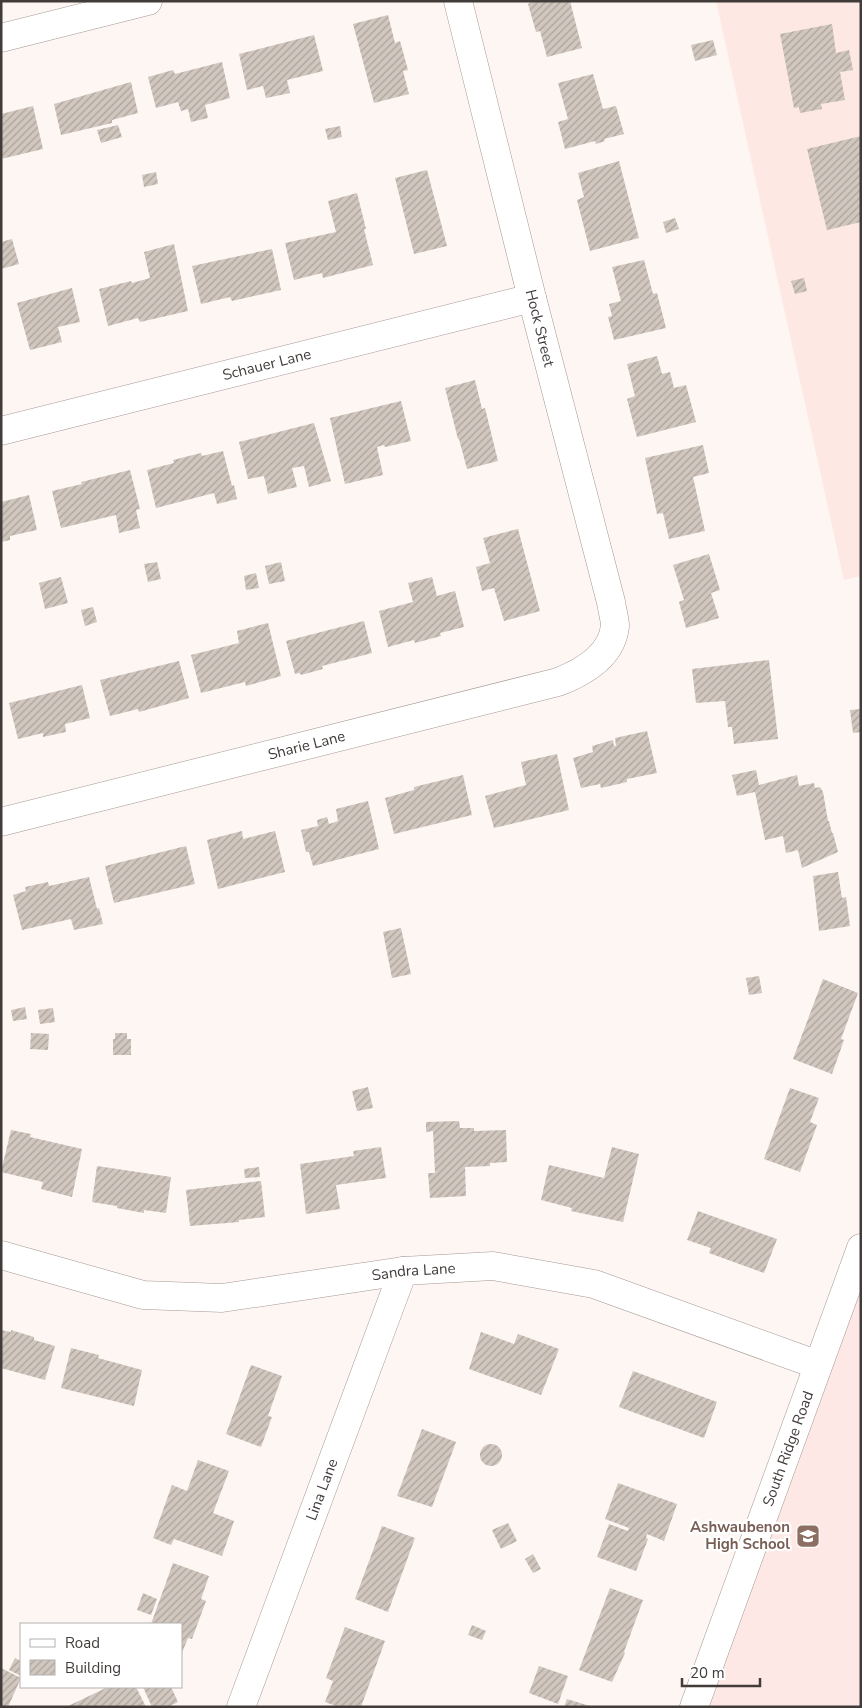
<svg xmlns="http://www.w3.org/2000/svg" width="862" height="1708" font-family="'Nunito Sans',sans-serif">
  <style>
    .commercial { fill: #fde8e3 }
    .education { fill: #fee8e5 }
    .building { fill: url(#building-hatch) }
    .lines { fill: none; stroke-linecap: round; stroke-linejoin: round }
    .minor-casing { stroke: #a59894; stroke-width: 29 }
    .minor { stroke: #fff; stroke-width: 28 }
    .labels { text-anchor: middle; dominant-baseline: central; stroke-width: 4.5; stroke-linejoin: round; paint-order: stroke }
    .street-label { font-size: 15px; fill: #413c3a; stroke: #fff }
    .education-label { font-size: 15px; font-weight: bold; fill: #785e54; stroke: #fff; text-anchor: end }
  </style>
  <defs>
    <pattern id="building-hatch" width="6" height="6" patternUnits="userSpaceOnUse" patternTransform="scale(1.25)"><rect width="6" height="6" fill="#d1c7bf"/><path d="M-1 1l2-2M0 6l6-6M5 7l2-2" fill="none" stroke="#aba39c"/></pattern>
  </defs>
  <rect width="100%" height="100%" fill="#fef6f3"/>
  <path class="commercial" d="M 716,1 L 861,1 L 861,576 L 844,580 Z"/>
  <path class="education" d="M 861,1248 L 861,1707 L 694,1707 Z"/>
  <g class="building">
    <path d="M 533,1 L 570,1 L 582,48 L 547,57 L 540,31 L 536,32 L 528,4 Z"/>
    <path d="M 388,15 L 395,43 L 400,41 L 408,70 L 403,71 L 409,94 L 374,103 L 353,24 Z"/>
    <path d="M 832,24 L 836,53 L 849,50 L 853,70 L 840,72 L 845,100 L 821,104 L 822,109 L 800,113 L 799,107 L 794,108 L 780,34 Z"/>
    <path d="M 314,35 L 323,71 L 287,80 L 290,93 L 266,98 L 263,86 L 247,90 L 239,54 Z"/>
    <path d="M 713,40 L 717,55 L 695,61 L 691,45 Z"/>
    <path d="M 222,62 L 230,98 L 205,105 L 208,118 L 191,122 L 188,109 L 181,111 L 178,102 L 156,108 L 148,77 L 173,70 L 175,74 Z"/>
    <path d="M 593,74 L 603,109 L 616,106 L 624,134 L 604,139 L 605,141 L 596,144 L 595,141 L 565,149 L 558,122 L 568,119 L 558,83 Z"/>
    <path d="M 131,82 L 138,113 L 112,120 L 112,123 L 61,135 L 54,104 Z"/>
    <path d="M 33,106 L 43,149 L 1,159 L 1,114 Z"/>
    <path d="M 118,125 L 122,137 L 101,143 L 97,130 Z"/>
    <path d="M 340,126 L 342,137 L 328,140 L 325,129 Z"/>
    <path d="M 861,136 L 861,222 L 827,230 L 807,149 Z"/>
    <path d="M 619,161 L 639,238 L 590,251 L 577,200 L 584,197 L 578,173 Z"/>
    <path d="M 427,170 L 447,246 L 414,254 L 395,178 Z"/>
    <path d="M 156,172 L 158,184 L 144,187 L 142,175 Z"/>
    <path d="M 357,193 L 366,229 L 364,229 L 373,265 L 323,278 L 322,273 L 294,280 L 285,243 L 336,232 L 328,201 Z"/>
    <path d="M 675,218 L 679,229 L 666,233 L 663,222 Z"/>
    <path d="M 12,239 L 19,264 L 1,269 L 1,242 Z"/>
    <path d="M 174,244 L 188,311 L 140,322 L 138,318 L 108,326 L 99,289 L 131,281 L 132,283 L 150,278 L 144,252 Z"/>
    <path d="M 272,249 L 281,290 L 232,301 L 230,297 L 201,304 L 192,266 Z"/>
    <path d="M 644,260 L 653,294 L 657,293 L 666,328 L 614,340 L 608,317 L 612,316 L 609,304 L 621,301 L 612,267 Z"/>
    <path d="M 804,278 L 807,291 L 795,294 L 791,281 Z"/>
    <path d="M 72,288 L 80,322 L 58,327 L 62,342 L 30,350 L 17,303 Z"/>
    <path d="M 657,356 L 662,374 L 670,372 L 674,388 L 686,385 L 696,422 L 637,437 L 627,399 L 635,396 L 627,364 Z"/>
    <path d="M 475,380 L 482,409 L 485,408 L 498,461 L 467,469 L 459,439 L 458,439 L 445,388 Z"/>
    <path d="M 401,401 L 411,441 L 385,447 L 384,445 L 377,447 L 383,475 L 345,484 L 330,418 Z"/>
    <path d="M 314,423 L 331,481 L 309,487 L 304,466 L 292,468 L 297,487 L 268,494 L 264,476 L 248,479 L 239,442 Z"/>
    <path d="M 703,445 L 709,473 L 693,477 L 705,531 L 669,539 L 663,513 L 657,514 L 645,458 Z"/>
    <path d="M 223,451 L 232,486 L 234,485 L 237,499 L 217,504 L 214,493 L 156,508 L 147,470 L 174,463 L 173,460 L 201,453 L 202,456 Z"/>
    <path d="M 130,470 L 140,509 L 136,510 L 140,528 L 119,533 L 116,515 L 61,528 L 52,491 L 82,484 L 81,482 Z"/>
    <path d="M 29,495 L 37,530 L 10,536 L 10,540 L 1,542 L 1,502 Z"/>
    <path d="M 518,529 L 540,611 L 504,621 L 494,588 L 482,591 L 476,567 L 490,563 L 483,538 Z"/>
    <path d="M 709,554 L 720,590 L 711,593 L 719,618 L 686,628 L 679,602 L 684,600 L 673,565 Z"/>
    <path d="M 157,562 L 161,579 L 148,582 L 144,564 Z"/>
    <path d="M 281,562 L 285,581 L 269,584 L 265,566 Z"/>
    <path d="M 256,573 L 259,588 L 246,590 L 244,576 Z"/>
    <path d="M 61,577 L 68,603 L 45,609 L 39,583 Z"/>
    <path d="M 432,577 L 437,596 L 455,591 L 464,627 L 440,633 L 441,636 L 415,643 L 414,640 L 388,647 L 379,611 L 413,602 L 408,583 Z"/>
    <path d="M 93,607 L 97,622 L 85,626 L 81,610 Z"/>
    <path d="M 364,621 L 372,653 L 322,666 L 323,669 L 301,675 L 300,673 L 295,674 L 286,641 Z"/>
    <path d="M 268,623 L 281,676 L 246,686 L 245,682 L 201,693 L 191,655 L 239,643 L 237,631 Z"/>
    <path d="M 769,660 L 778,739 L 734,744 L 732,727 L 728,727 L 725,701 L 696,703 L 692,669 Z"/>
    <path d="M 179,661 L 189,698 L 139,712 L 138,709 L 110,716 L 100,680 Z"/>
    <path d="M 82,685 L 90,718 L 65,724 L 66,732 L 43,737 L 43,733 L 18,739 L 9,703 Z"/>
    <path d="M 861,709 L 861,732 L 853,733 L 850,710 Z"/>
    <path d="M 647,731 L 657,773 L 627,779 L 627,782 L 601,788 L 600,784 L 581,788 L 573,758 L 593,752 L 592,746 L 613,740 L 614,746 L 616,746 L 615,738 Z"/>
    <path d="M 557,754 L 569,810 L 494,828 L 485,796 L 526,785 L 521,762 Z"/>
    <path d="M 756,770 L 759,785 L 797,775 L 799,786 L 814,783 L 815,788 L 820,787 L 823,792 L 828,821 L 829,821 L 832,833 L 833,833 L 838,852 L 802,868 L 798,850 L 786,853 L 783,836 L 765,840 L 755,792 L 737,796 L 732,775 Z"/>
    <path d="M 463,775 L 472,815 L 394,834 L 385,798 L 414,790 L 414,787 Z"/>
    <path d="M 368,801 L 379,849 L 313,866 L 309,852 L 306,852 L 301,830 L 318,826 L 317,820 L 327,817 L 329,824 L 338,821 L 336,809 Z"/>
    <path d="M 242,831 L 243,839 L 275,831 L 285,872 L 218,889 L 207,840 Z"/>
    <path d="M 186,846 L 195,884 L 114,903 L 105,866 Z"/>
    <path d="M 838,872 L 842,898 L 846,897 L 850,926 L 819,931 L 813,876 Z"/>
    <path d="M 89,877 L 97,909 L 99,908 L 103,924 L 74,930 L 71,919 L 22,930 L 13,895 L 26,891 L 25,887 L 48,882 L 49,886 Z"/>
    <path d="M 401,928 L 411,974 L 392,978 L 383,932 Z"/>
    <path d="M 759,976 L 762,993 L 749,995 L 746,978 Z"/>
    <path d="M 823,979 L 858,993 L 841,1039 L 844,1040 L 832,1074 L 793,1059 Z"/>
    <path d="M 25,1007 L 27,1019 L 13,1021 L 11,1010 Z"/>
    <path d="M 53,1008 L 55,1022 L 40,1024 L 38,1010 Z"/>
    <path d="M 31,1033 L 49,1034 L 48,1050 L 30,1049 Z"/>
    <path d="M 115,1033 L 127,1033 L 127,1039 L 131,1039 L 131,1055 L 113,1055 L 113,1039 L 115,1039 Z"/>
    <path d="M 368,1087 L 373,1108 L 357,1111 L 352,1091 Z"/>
    <path d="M 790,1088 L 819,1098 L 810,1122 L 817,1125 L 800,1172 L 764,1159 Z"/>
    <path d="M 459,1121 L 460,1128 L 474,1128 L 474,1131 L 506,1130 L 507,1162 L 490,1163 L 490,1166 L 465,1167 L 466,1196 L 430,1198 L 428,1173 L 435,1173 L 433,1131 L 426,1132 L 426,1122 Z"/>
    <path d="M 11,1130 L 31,1134 L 30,1137 L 82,1149 L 72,1197 L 41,1189 L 43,1182 L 1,1172 Z"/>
    <path d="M 381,1147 L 386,1178 L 336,1185 L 340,1209 L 306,1214 L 300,1164 L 354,1156 L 353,1151 Z"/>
    <path d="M 612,1147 L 639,1154 L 623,1222 L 571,1211 L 572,1208 L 541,1200 L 549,1165 L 604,1178 Z"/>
    <path d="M 97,1166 L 171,1177 L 166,1213 L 144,1210 L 144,1213 L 117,1208 L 117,1206 L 92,1202 Z"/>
    <path d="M 259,1167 L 260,1177 L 245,1178 L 244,1169 Z"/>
    <path d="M 261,1181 L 265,1217 L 239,1220 L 239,1222 L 190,1226 L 186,1190 Z"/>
    <path d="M 698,1211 L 777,1239 L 764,1273 L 709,1253 L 711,1248 L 687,1240 Z"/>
    <path d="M 1,1330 L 11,1332 L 11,1330 L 34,1337 L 34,1340 L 55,1346 L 45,1380 L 1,1368 Z"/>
    <path d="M 481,1332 L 514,1344 L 518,1334 L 559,1349 L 541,1395 L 469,1369 Z"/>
    <path d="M 71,1348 L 99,1355 L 98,1358 L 142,1370 L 134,1406 L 61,1388 Z"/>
    <path d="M 251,1365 L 282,1376 L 268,1416 L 272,1417 L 261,1447 L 226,1434 Z"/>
    <path d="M 633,1371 L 717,1402 L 704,1438 L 619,1407 Z"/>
    <path d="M 422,1429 L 456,1442 L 432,1507 L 397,1496 Z"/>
    <circle cx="491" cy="1455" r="11"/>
    <path d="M 198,1460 L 229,1471 L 213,1513 L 234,1521 L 222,1556 L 174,1539 L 171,1545 L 153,1538 L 172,1485 L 187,1491 Z"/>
    <path d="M 618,1483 L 677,1504 L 664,1541 L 647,1534 L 646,1538 L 648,1539 L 636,1571 L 597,1557 L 609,1524 L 628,1531 L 629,1528 L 605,1519 Z"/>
    <path d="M 508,1523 L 517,1541 L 501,1549 L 492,1530 Z"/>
    <path d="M 382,1526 L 415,1538 L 388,1612 L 355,1599 Z"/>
    <path d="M 533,1554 L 541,1569 L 533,1573 L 525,1559 Z"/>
    <path d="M 173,1563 L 209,1576 L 201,1599 L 206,1601 L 192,1639 L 188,1638 L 181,1655 L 181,1624 L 151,1624 Z"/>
    <path d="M 610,1588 L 643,1600 L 624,1652 L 625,1653 L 612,1682 L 579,1670 Z"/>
    <path d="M 143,1593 L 157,1599 L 151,1615 L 137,1610 Z"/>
    <path d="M 472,1625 L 486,1631 L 482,1640 L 468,1635 Z"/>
    <path d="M 345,1627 L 385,1641 L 361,1707 L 339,1707 L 325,1702 L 333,1681 L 326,1678 Z"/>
    <path d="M 15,1658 L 21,1661 L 21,1676 L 9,1670 Z"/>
    <path d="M 539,1666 L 568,1676 L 558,1704 L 529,1693 Z"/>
    <path d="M 1,1668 L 21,1678 L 8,1707 L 1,1706 Z"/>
    <path d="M 108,1687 L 136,1687 L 146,1707 L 66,1707 Z"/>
    <path d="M 143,1687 L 171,1687 L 178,1702 L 168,1707 L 152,1707 Z"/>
    <path d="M 567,1699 L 590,1706 L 590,1707 L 564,1707 Z"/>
  </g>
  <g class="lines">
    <g class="minor-casing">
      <g id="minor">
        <path d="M 1,38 L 148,1"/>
        <path id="s1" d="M 1,431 L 532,298"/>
        <path id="s2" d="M 1,822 L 558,682 C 584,672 612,656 615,626 C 615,619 612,610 611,602 L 532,298 L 458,1"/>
        <path id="s3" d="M 1,1255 L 143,1295 L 222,1298 L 403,1271 L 493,1266 L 594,1284 L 818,1365"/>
        <path id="s4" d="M 241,1707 L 403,1271"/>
        <path id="s5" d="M 694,1707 L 861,1248"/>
      </g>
    </g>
    <use href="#minor" class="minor"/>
  </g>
  <defs>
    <g id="school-square" transform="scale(1.25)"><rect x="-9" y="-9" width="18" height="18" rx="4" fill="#8d6e63" stroke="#fff"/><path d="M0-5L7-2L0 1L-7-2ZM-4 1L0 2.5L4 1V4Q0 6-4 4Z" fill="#fff"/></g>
  </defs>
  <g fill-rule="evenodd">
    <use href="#school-square" x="808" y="1536"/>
  </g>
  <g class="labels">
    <g class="street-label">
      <text transform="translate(540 328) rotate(76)">Hock Street</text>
      <text stroke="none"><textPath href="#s1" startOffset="274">Schauer Lane</textPath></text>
      <text stroke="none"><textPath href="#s2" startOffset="315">Sharie Lane</textPath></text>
      <text stroke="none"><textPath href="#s3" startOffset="420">Sandra Lane</textPath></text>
      <text stroke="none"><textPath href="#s5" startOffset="275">South Ridge Road</textPath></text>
      <text stroke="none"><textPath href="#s4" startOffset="232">Lina Lane</textPath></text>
    </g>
    <g class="education-label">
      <text x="790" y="1527">Ashwaubenon<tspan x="790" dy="17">High School</tspan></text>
    </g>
  </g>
  <rect width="862" height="1708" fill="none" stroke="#413c3a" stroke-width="5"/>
  <rect x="20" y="1623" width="162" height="65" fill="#ffffff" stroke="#b3b1b0"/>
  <rect x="30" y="1639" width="25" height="8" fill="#ffffff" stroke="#b3b1b0"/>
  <text x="65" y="1648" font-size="15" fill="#413c3a">Road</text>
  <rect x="30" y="1660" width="25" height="15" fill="url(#building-hatch)" stroke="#b3b1b0"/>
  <text x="65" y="1673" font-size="15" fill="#413c3a">Building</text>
  <path d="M682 1678v8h78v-8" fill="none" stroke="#413c3a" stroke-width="2.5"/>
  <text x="690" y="1678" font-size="15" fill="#413c3a" stroke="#ffffff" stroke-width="4" paint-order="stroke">20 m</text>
</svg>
